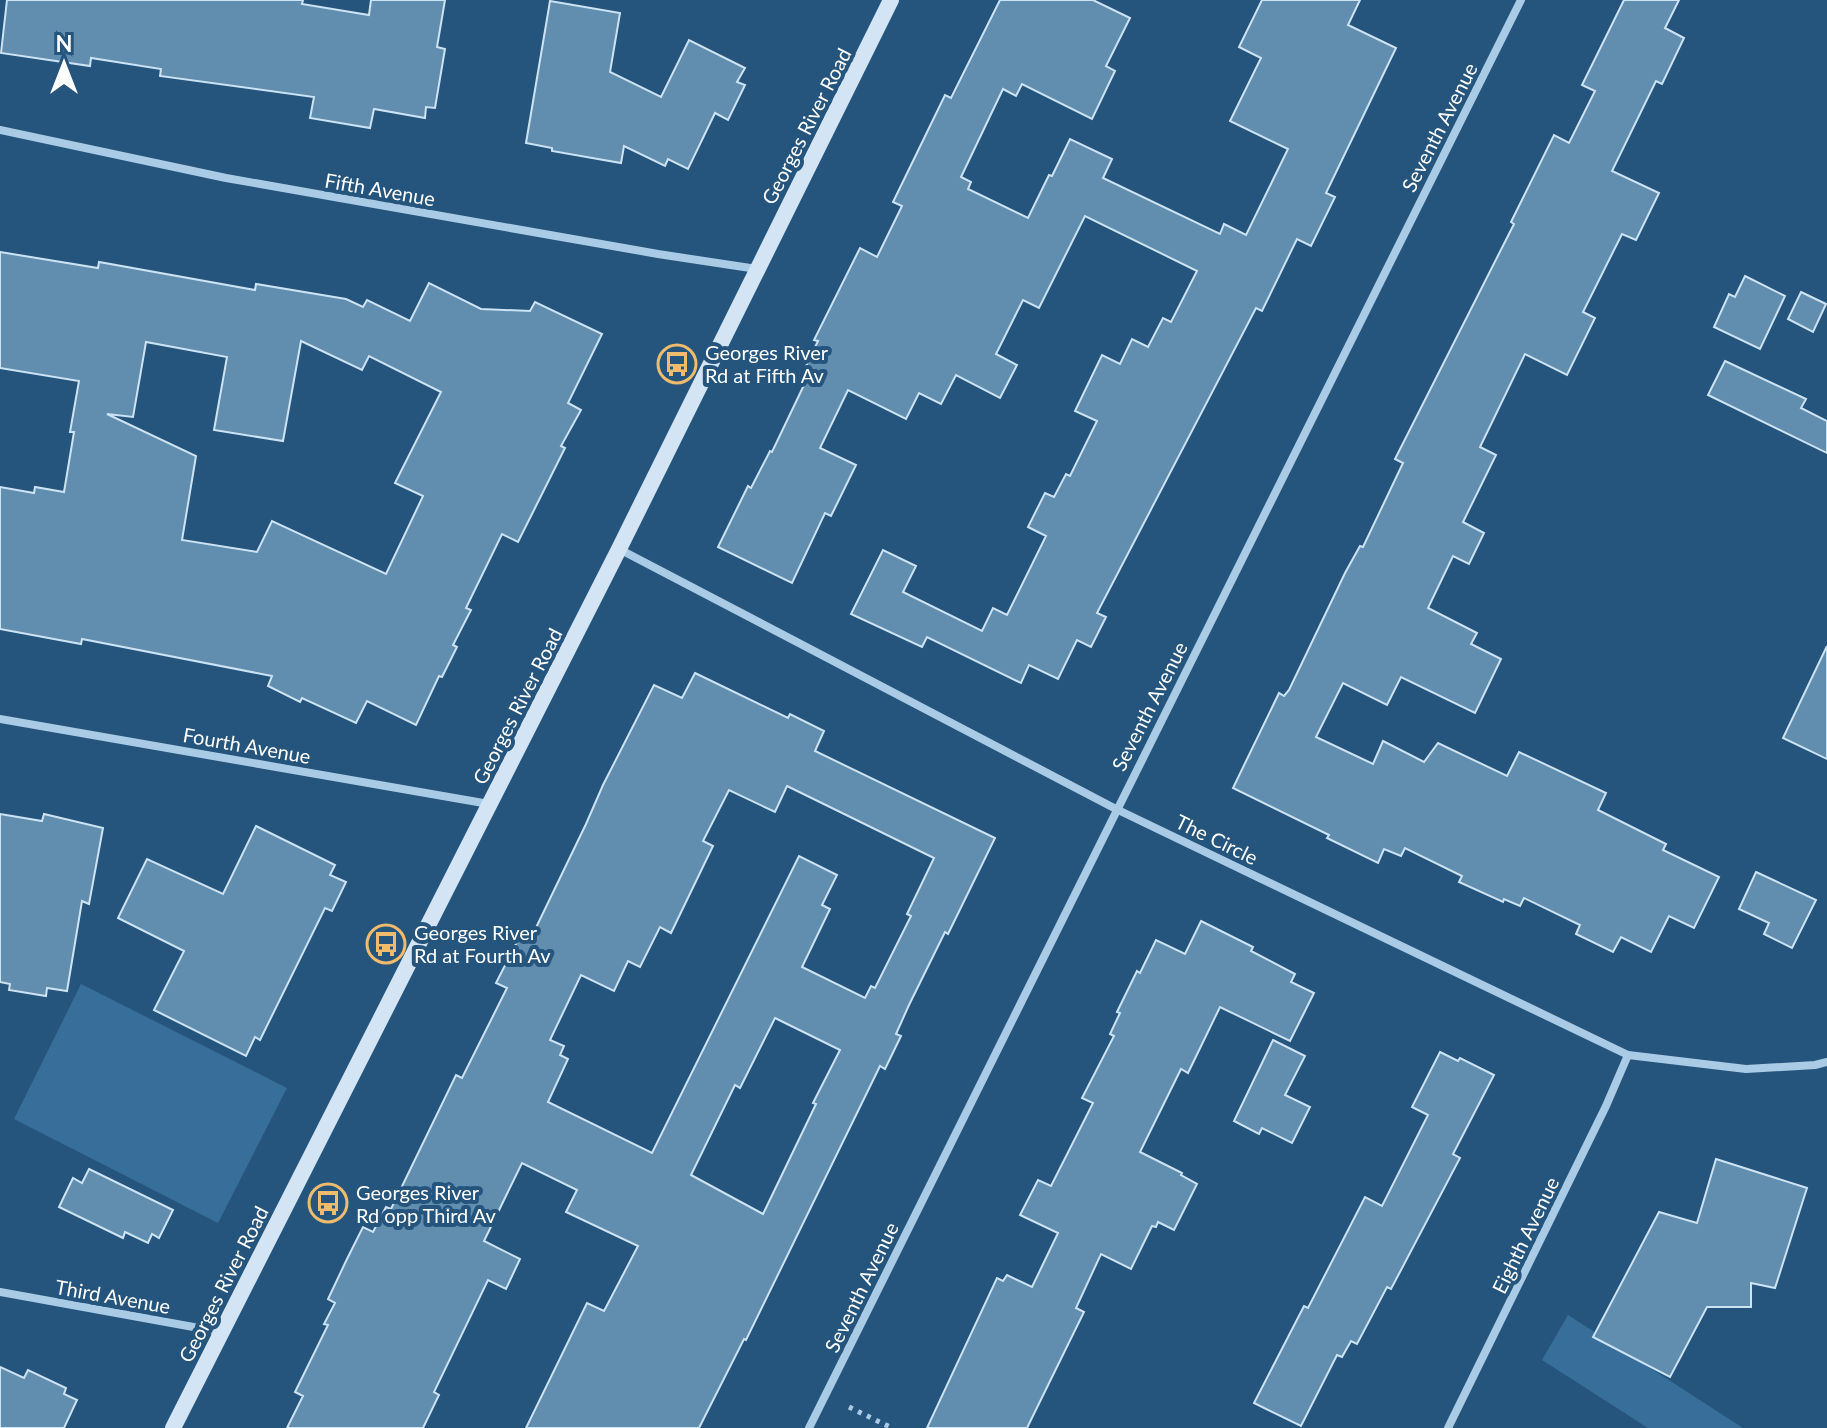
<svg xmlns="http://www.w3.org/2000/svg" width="1827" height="1428" font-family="Lato,sans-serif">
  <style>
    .green { fill: #386f9a }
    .building { fill: #618daf; stroke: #cce3f4; stroke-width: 2; fill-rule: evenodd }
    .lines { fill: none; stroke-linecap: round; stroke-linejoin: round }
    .path { stroke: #aacbe5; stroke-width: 5; stroke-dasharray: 4 6; stroke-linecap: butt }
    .street { stroke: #aacbe5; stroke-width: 8 }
    .secondary { stroke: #d3e5f5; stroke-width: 16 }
    .labels { text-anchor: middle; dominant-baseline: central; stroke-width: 8; stroke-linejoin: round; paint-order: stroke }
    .street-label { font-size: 20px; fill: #fff; stroke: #25557d }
    .poi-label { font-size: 20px; fill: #fff; stroke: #25557d; text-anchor: start }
  </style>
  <rect width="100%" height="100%" fill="#25557d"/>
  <g class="green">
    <path d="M 81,984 L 287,1088 L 218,1223 L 14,1119 Z"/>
    <path d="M 1568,1315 L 1743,1428 L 1648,1428 L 1542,1360 Z"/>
  </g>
  <g class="building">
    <path d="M 7,0 L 303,0 L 302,4 L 369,15 L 371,0 L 445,0 L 437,47 L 445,49 L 435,108 L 426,107 L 425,118 L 374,109 L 370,128 L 310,118 L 314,97 L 160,76 L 161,69 L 91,58 L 90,66 L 1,53 Z"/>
    <path d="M 1000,0 L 1093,0 L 1130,18 L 1106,66 L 1115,71 L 1092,119 L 1022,84 L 1016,96 L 1003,89 L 961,177 L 971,182 L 968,189 L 1028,218 L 1049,175 L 1052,176 L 1070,139 L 1112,159 L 1103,178 L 1220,234 L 1224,224 L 1246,235 L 1288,149 L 1230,121 L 1261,58 L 1239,47 L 1262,0 L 1360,0 L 1348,25 L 1396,48 L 1326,193 L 1335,197 L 1311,246 L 1297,239 L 1262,311 L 1256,308 L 1097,613 L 1106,617 L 1091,647 L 1077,640 L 1058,679 L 1029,665 L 1021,683 L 927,637 L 922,647 L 851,614 L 883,550 L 916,566 L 903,592 L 982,631 L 993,608 L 1007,615 L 1046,536 L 1028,527 L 1045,493 L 1054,497 L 1066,474 L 1070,476 L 1097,421 L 1075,411 L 1102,355 L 1120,364 L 1132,339 L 1148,347 L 1163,318 L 1171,322 L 1197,271 L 1085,216 L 1039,308 L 1023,300 L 996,354 L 1017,365 L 1000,398 L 956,375 L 941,404 L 919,393 L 906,419 L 848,390 L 820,448 L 856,465 L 831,516 L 825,513 L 792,583 L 718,547 L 748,486 L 751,488 L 770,451 L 772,452 L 804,385 L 798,383 L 818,341 L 814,340 L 860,248 L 877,257 L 902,206 L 893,202 L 913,161 L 945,95 L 951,98 Z"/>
    <path d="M 1624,0 L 1679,0 L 1665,28 L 1684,38 L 1662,84 L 1656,81 L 1612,171 L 1659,193 L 1636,240 L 1622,234 L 1583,312 L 1595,318 L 1567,375 L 1525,354 L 1480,447 L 1496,455 L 1463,522 L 1484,533 L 1469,564 L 1453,556 L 1428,608 L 1477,633 L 1471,644 L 1501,659 L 1475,713 L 1401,677 L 1387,705 L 1343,683 L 1316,737 L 1373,764 L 1383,741 L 1424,762 L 1438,743 L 1507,776 L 1519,752 L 1606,793 L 1598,810 L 1666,844 L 1663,850 L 1719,877 L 1694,928 L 1669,916 L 1651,952 L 1621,937 L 1613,952 L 1576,934 L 1580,925 L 1524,898 L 1520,906 L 1504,899 L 1503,902 L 1459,882 L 1462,876 L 1405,848 L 1401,856 L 1384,849 L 1378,863 L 1327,838 L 1329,835 L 1233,788 L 1279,693 L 1284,696 L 1289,690 L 1345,573 L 1360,546 L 1363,547 L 1403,463 L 1395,459 L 1514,224 L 1511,222 L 1554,135 L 1569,143 L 1595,91 L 1582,85 Z"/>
    <path d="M 550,1 L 620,13 L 610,72 L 661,97 L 689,40 L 745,68 L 737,82 L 745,85 L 728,120 L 715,113 L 688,169 L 668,159 L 665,166 L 624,146 L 621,163 L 552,151 L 552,148 L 526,143 Z"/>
    <path d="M 0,252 L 98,268 L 99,262 L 255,290 L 256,284 L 346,299 L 363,307 L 367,300 L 410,321 L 429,283 L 481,309 L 530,311 L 535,302 L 602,334 L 568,403 L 581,410 L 561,446 L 565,448 L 518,542 L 502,534 L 466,608 L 471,610 L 453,645 L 457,647 L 442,677 L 439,676 L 416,725 L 367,701 L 356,723 L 302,698 L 300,702 L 268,686 L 272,676 L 82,639 L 81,644 L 0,629 L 0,487 L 34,493 L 35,487 L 64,492 L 74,432 L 70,432 L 79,381 L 0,368 ZM 301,341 L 362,370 L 369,356 L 441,392 L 395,483 L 423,496 L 386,574 L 272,521 L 257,552 L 182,540 L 196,456 L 107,414 L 133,417 L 146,342 L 227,357 L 214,430 L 283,441 Z"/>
    <path d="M 1745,276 L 1785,296 L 1760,349 L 1714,327 L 1729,294 L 1735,297 Z"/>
    <path d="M 1801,292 L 1826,304 L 1813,332 L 1788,319 Z"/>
    <path d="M 1725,361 L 1806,399 L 1801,408 L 1827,421 L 1827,453 L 1708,395 Z"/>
    <path d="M 1827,646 L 1827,759 L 1783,738 Z"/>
    <path d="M 695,673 L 788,718 L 790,714 L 824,731 L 815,751 L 995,838 L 948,934 L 945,932 L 909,1005 L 896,1034 L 901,1036 L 885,1069 L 880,1066 L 746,1340 L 744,1339 L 699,1428 L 526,1428 L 587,1303 L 604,1311 L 638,1246 L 566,1212 L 577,1190 L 522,1163 L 484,1241 L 520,1259 L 506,1289 L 488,1280 L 434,1392 L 439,1395 L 423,1428 L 287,1428 L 303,1396 L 295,1392 L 328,1325 L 324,1324 L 335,1303 L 328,1299 L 347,1259 L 363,1227 L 373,1232 L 386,1207 L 391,1209 L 456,1075 L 462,1078 L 507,988 L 496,983 L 521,934 L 531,938 L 586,824 L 603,785 L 654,685 L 682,698 ZM 787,786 L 934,858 L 907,914 L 911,916 L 875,988 L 871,986 L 865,998 L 802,967 L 830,909 L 822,905 L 837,875 L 799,856 L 652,1153 L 548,1102 L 568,1059 L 560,1055 L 564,1046 L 550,1040 L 581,975 L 614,991 L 628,961 L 640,967 L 660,927 L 671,933 L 713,846 L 703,841 L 729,790 L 775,812 ZM 775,1018 L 840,1050 L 813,1103 L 816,1104 L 763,1214 L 691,1175 L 735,1085 L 740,1088 Z"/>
    <path d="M 0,814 L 42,821 L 44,814 L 103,828 L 89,904 L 82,901 L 67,991 L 47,988 L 46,996 L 9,990 L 10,984 L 0,982 Z"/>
    <path d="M 256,826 L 335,865 L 330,875 L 346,882 L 332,911 L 325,908 L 260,1040 L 255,1037 L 246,1056 L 154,1010 L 184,951 L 118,918 L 147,859 L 223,894 Z"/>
    <path d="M 1756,872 L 1816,900 L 1792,948 L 1764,934 L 1769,923 L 1739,909 Z"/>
    <path d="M 1201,921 L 1253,947 L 1251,951 L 1295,974 L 1291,982 L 1314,993 L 1290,1041 L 1220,1007 L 1188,1073 L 1181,1069 L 1140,1152 L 1182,1173 L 1181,1175 L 1197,1184 L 1174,1230 L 1158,1222 L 1156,1227 L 1152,1226 L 1131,1269 L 1101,1254 L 1076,1308 L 1084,1312 L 1027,1428 L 927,1428 L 997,1278 L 1003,1281 L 1007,1275 L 1032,1287 L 1058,1233 L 1020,1215 L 1038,1180 L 1051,1186 L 1093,1103 L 1082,1098 L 1114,1036 L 1110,1034 L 1120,1013 L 1117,1012 L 1137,971 L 1140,973 L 1156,940 L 1185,954 Z"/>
    <path d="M 1273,1040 L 1305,1056 L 1285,1095 L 1310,1107 L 1292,1143 L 1262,1128 L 1259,1134 L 1234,1121 Z"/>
    <path d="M 1440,1052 L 1458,1061 L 1460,1058 L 1494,1075 L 1453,1154 L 1460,1158 L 1391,1289 L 1387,1287 L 1357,1344 L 1351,1341 L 1342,1357 L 1337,1355 L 1301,1426 L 1254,1403 L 1304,1306 L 1308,1308 L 1365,1197 L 1382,1206 L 1428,1115 L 1412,1107 Z"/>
    <path d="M 1716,1159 L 1807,1188 L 1775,1288 L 1751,1283 L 1751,1307 L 1707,1307 L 1670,1377 L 1593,1337 L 1659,1212 L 1697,1223 Z"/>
    <path d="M 89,1169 L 173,1210 L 159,1238 L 152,1234 L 148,1243 L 125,1232 L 123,1238 L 59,1207 L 73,1178 L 82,1183 Z"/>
    <path d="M 0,1367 L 24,1378 L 28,1370 L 66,1388 L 64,1394 L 77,1400 L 64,1428 L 0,1428 Z"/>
  </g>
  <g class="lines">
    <path class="path" d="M 849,1407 L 892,1428"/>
    <g class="street">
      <path d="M 0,130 L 226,178 L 658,254 L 757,269"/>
      <path d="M 619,549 L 1116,809 L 1628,1055 L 1746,1069 L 1815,1065 L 1827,1062"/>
      <path d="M 0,719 L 489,804"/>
      <path d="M 0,1292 L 221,1332"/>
      <path d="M 809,1428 L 1521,0"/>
      <path d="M 1448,1428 L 1606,1106 L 1628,1055"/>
    </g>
    <path class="secondary" d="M 173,1428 L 619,549 L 891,0"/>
  </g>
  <defs>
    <g id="bus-ring" transform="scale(2)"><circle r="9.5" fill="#25557d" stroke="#efbc6e" stroke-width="1.5"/><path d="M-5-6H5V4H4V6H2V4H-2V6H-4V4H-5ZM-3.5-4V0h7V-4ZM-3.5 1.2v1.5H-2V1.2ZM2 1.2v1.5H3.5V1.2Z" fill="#efbc6e"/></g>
  </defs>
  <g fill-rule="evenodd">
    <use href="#bus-ring" x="677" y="364"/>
    <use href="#bus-ring" x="386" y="944"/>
    <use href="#bus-ring" x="328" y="1203"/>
  </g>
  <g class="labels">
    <g class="street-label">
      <text transform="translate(806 126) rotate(-63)">Georges River Road</text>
      <text transform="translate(1439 127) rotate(-63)">Seventh Avenue</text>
      <text transform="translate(380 189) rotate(10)">Fifth Avenue</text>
      <text transform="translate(517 706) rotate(-63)">Georges River Road</text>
      <text transform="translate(1149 706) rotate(-63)">Seventh Avenue</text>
      <text transform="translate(247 745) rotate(10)">Fourth Avenue</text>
      <text transform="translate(1217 839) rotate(26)">The Circle</text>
      <text transform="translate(1525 1235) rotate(-64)">Eighth Avenue</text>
      <text transform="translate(223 1284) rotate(-63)">Georges River Road</text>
      <text transform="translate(861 1287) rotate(-64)">Seventh Avenue</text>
      <text transform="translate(113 1296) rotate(10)">Third Avenue</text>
    </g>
    <g class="poi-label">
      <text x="705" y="352">Georges River<tspan x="705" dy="23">Rd at Fifth Av</tspan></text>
      <text x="414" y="932">Georges River<tspan x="414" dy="23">Rd at Fourth Av</tspan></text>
      <text x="356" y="1192">Georges River<tspan x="356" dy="23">Rd opp Third Av</tspan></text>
    </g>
  </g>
  <g transform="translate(64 64)" stroke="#25557d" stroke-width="6" paint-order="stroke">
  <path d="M0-6L14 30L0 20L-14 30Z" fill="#ffffff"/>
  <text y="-12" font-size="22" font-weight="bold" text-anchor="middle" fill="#ffffff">N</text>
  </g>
</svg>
